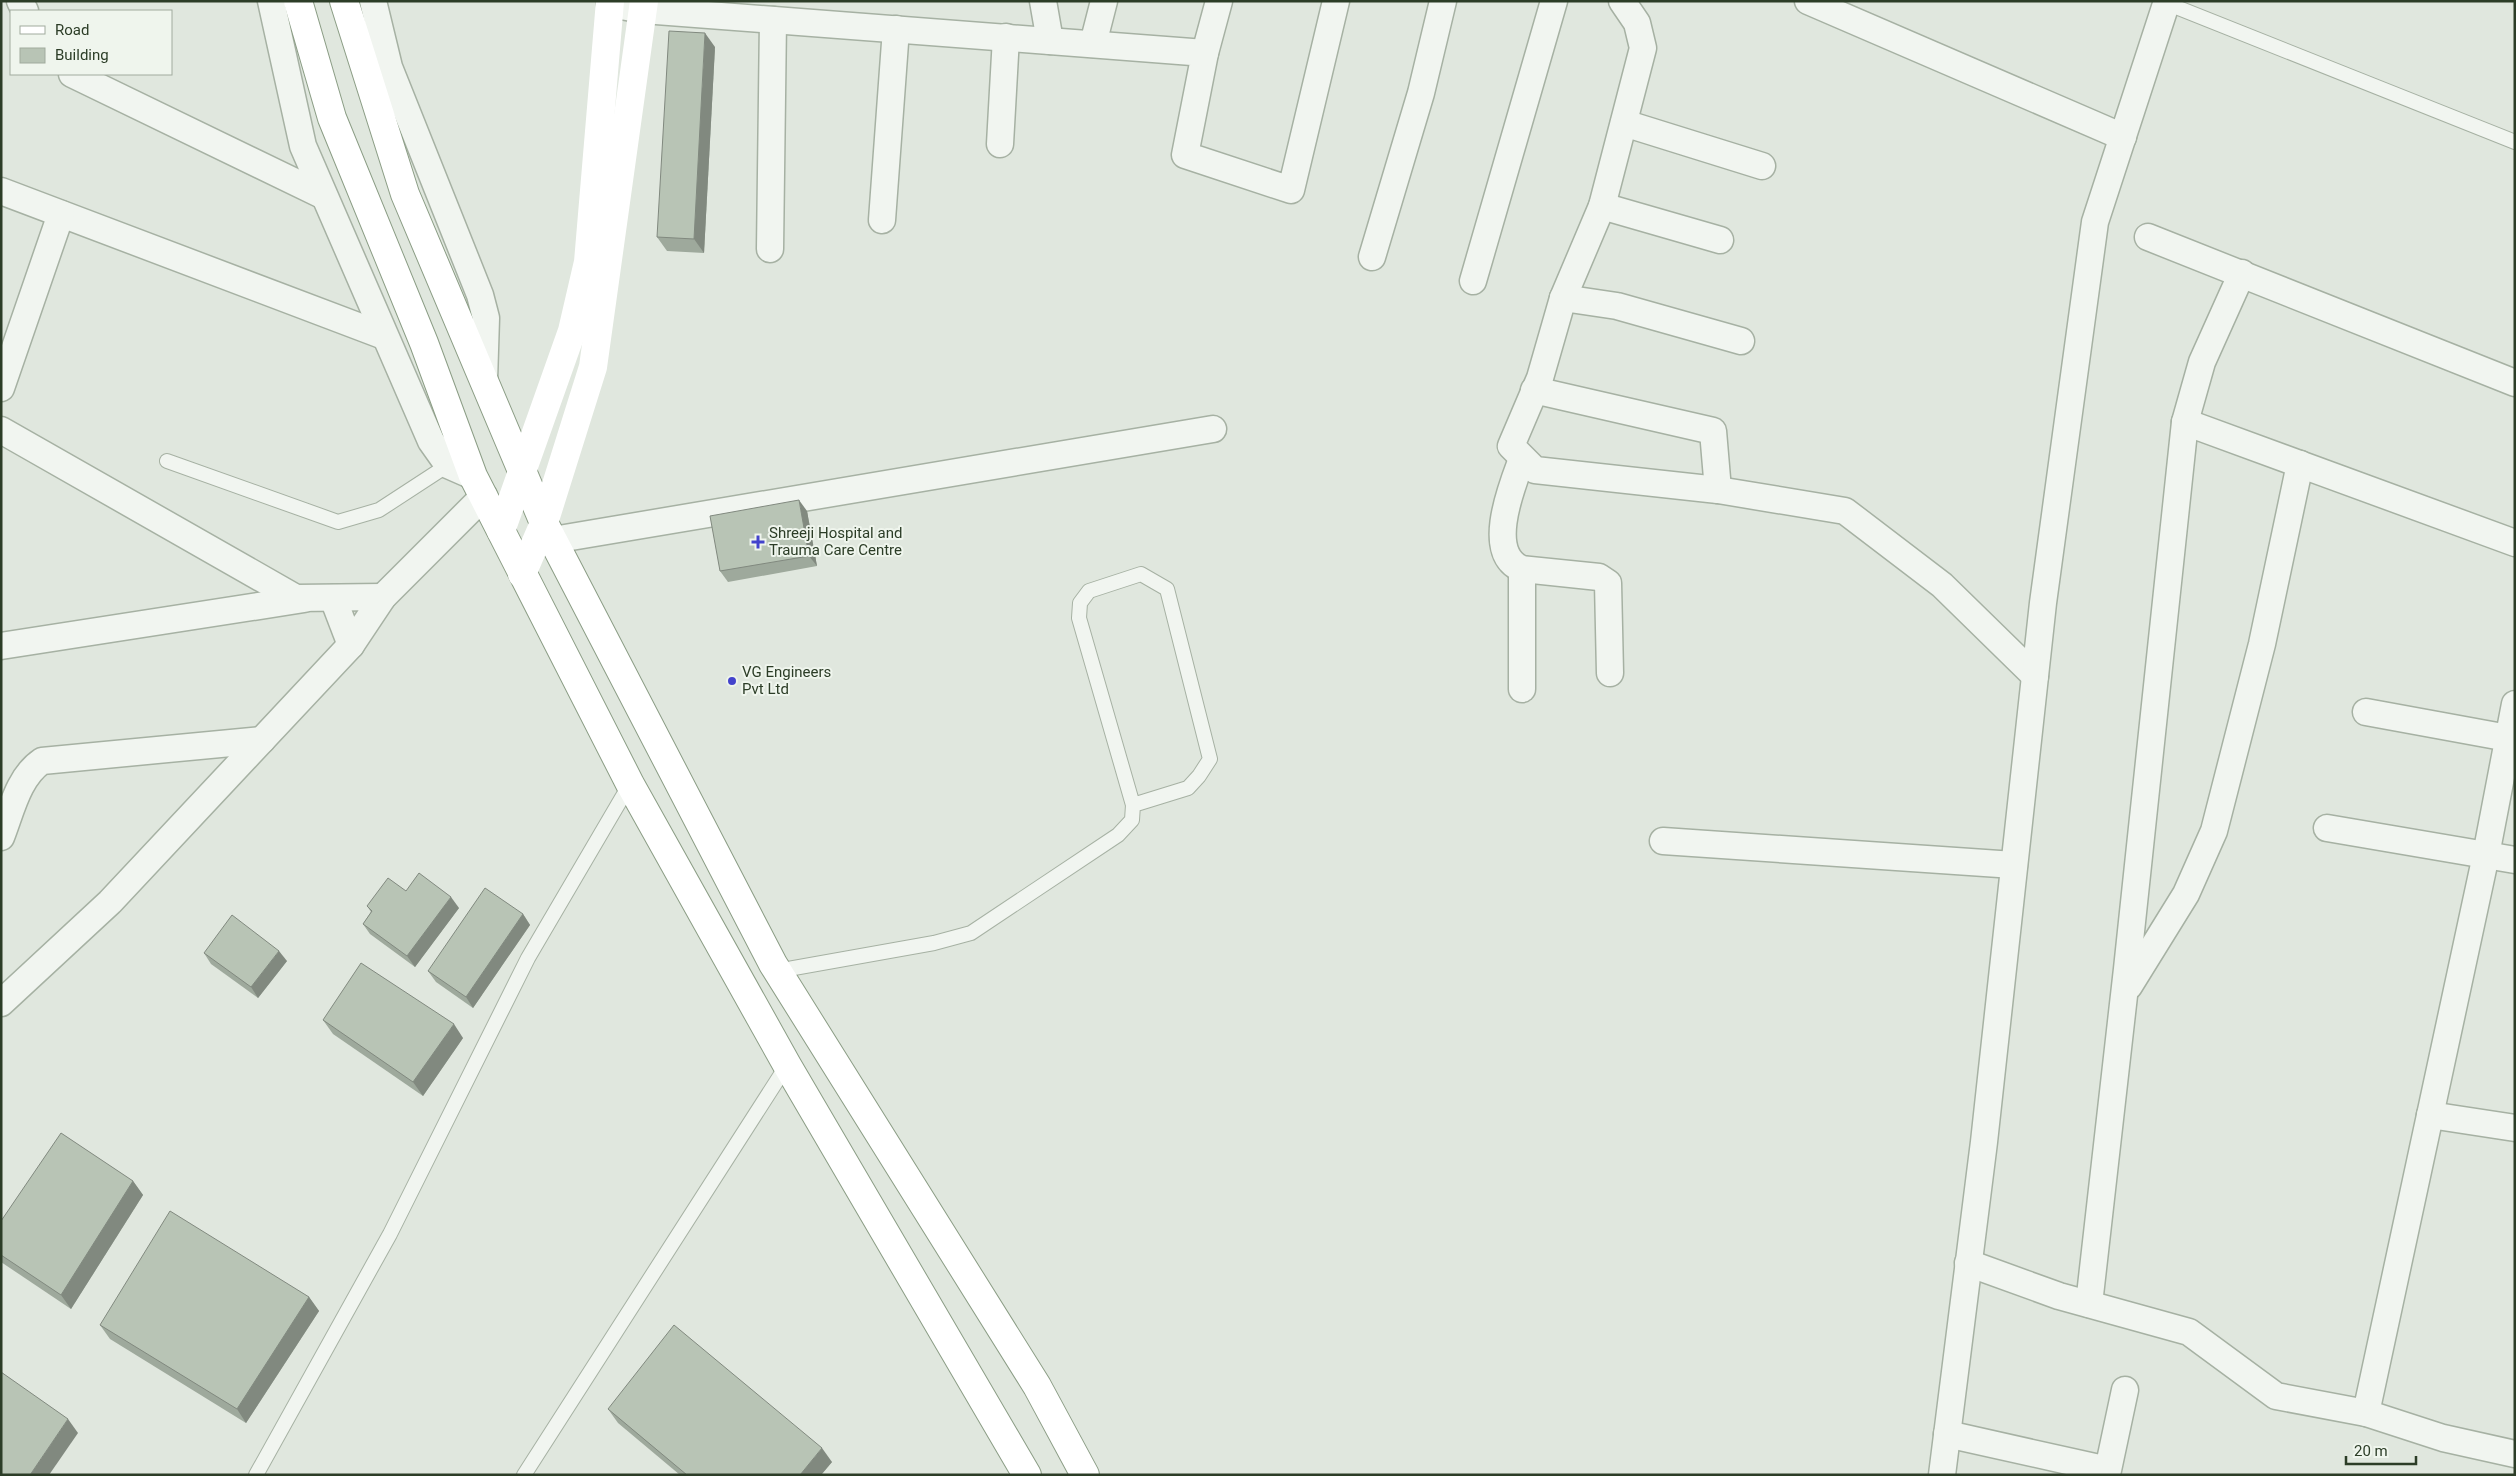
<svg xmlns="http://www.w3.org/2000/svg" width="2516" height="1476" font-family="Roboto,sans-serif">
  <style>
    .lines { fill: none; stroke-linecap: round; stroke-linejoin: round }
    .lane-casing { stroke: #a6b1a3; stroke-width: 16 }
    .street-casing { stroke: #a6b1a3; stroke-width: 29 }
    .highway-casing { stroke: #8b9d85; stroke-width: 30 }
    .lane { stroke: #f1f5f0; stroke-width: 14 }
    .street { stroke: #f1f5f0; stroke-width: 26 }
    .secondary { stroke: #fff; stroke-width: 28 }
    .highway { stroke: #fff; stroke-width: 28 }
    .wall { fill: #9ea99c }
    .shaded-wall { fill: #81897f }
    .building { fill: #b8c4b5; stroke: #81897f }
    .poi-dot { fill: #4343cc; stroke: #eff5ed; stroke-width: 2 }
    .labels { text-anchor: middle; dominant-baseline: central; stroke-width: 4; stroke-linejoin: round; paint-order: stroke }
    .poi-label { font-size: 15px; fill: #2c3d27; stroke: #eff5ed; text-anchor: start }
  </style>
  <rect width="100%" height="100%" fill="#e0e7de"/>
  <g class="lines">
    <g class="lane-casing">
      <g id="lane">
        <path d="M 2166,3 L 2515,142"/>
        <path d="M 167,461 L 338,522 L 379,510 L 448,465"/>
        <path d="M 777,971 L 934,943 L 971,933 L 1118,835 L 1132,820 L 1133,805 L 1079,618 L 1080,603 L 1089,591 L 1141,574 L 1167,589 L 1210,759 L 1199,776 L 1188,788 L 1133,805"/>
        <path d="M 256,1475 L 390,1234 L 528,958 L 630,784"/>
        <path d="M 524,1475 L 787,1065"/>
      </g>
    </g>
    <g class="street-casing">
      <g id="street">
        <path d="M 20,1 L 25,11"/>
        <path d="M 271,1 L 303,146 L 431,441 L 448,465 L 473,476"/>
        <path d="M 373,1 L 389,67 L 480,295 L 486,318 L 484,381"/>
        <path d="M 1043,1 L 1050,41"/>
        <path d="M 1622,1 L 1637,23 L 1643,48 L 1602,206 L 1563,298 L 1540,378 L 1511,446 L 1535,470 L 1718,490 L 1845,511 L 1942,585 L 2035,676"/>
        <path d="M 1808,1 L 2123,137"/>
        <path d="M 610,4 L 643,10 L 1205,53 L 1185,155 L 1291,190 L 1336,1"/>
        <path d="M 1093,44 L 1104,1"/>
        <path d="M 1205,53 L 1219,1"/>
        <path d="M 72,74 L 324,196"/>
        <path d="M 1624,123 L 1762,166"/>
        <path d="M 1000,144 L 1006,37"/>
        <path d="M 1,191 L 384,336"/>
        <path d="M 1602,206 L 1720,240"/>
        <path d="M 882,220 L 896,29"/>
        <path d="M 2148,237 L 2515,383"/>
        <path d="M 770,249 L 773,20"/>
        <path d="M 1372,257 L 1421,93 L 1443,1"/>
        <path d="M 1473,281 L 1554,1"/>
        <path d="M 1563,298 L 1617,306 L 1741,341"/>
        <path d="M 1,388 L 61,214"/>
        <path d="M 1534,390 L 1713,431 L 1718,490"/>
        <path d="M 2185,422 L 2515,543"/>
        <path d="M 1,430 L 296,598 L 383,597"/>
        <path d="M 1522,459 C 1512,486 1484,554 1522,569 L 1599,577 L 1608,583 L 1610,673"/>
        <path d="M 553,540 L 1213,429"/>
        <path d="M 1522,569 L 1522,689"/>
        <path d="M 333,598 L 351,645"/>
        <path d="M 1,646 L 304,599"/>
        <path d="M 2366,712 L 2508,738"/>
        <path d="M 2327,828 L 2515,860"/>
        <path d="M 1,837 C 11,812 18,777 42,761 L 262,740"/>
        <path d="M 1663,841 L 2014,865"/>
        <path d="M 2129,986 L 2186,894 L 2214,831 L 2262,644 L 2300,464"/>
        <path d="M 1,1003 L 110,902 L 351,645 L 383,597 L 484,496"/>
        <path d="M 2430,1115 L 2515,1128"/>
        <path d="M 1968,1263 L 2059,1296 L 2189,1332 L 2276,1396 L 2366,1413 L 2486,855 L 2515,704"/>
        <path d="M 2089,1304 L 2127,969 L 2185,422 L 2202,362 L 2242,273"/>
        <path d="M 2366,1413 L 2443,1438 L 2515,1454"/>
        <path d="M 1947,1434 L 2108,1470 L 2125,1390"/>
        <path d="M 1942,1475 L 1984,1142 L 2043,603 L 2095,222 L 2167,1"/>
      </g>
    </g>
    <g class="highway-casing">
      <g id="highway">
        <path d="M 298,1 L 332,118 L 424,343 L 473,476 L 630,784 L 787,1065 L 1027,1475"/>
        <path d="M 344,1 L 405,194 L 544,523 L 773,964 L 1037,1386 L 1085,1475"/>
      </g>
    </g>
    <use href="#lane" class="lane"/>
    <use href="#street" class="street"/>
    <g class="secondary">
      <path d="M 501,531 L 572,331 L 588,262 L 610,1"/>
      <path d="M 522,574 L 544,523 L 593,367 L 644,1"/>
    </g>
    <use href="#highway" class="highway"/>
  </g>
  <g class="wall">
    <path d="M 715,47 L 704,253 L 667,251 L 657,237 Z"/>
    <path d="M 807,511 L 817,566 L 728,582 L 720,571 Z"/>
    <path d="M 406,891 L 459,908 L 415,967 L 370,934 L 363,924 L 371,912 L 367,906 Z"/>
    <path d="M 523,914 L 530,925 L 473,1008 L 436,982 L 428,971 Z"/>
    <path d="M 204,953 L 287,961 L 258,998 L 211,964 Z"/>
    <path d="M 323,1020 L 463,1038 L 423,1096 L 333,1034 Z"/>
    <path d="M 133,1181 L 143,1195 L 71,1309 L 1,1262 L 1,1221 Z"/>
    <path d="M 309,1297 L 319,1311 L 246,1423 L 110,1339 L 100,1325 Z"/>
    <path d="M 608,1409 L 832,1462 L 821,1475 L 680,1475 L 618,1423 Z"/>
  </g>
  <g class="shaded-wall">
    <path d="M 705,33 L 715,47 L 704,253 L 694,239 Z"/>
    <path d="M 799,500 L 807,511 L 817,566 L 809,556 Z"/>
    <path d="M 451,897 L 459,908 L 415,967 L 407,956 Z"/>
    <path d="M 523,914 L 530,925 L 473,1008 L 466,997 Z"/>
    <path d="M 279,951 L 287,961 L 258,998 L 251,987 Z"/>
    <path d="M 454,1024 L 463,1038 L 423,1096 L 413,1082 Z"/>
    <path d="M 133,1181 L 143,1195 L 71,1309 L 61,1295 Z"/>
    <path d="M 309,1297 L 319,1311 L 246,1423 L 237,1409 Z"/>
    <path d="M 68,1419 L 78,1433 L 49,1475 L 30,1475 Z"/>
    <path d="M 822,1448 L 832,1462 L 821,1475 L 800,1475 Z"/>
  </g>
  <g class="building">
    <path d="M 669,31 L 705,33 L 694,239 L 657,237 Z"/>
    <path d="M 799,500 L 809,556 L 720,571 L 710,516 Z"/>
    <path d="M 419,873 L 451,897 L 407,956 L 363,924 L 372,911 L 367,906 L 388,878 L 406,891 Z"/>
    <path d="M 485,888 L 523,914 L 466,997 L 428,971 Z"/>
    <path d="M 232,915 L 279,951 L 251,987 L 204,953 Z"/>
    <path d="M 361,963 L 454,1024 L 413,1082 L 323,1020 Z"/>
    <path d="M 61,1133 L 133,1181 L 61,1295 L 1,1255 L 1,1221 Z"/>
    <path d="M 170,1211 L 309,1297 L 237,1409 L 100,1325 Z"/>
    <path d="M 674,1325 L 822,1448 L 800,1475 L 687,1475 L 608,1409 Z"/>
    <path d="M 1,1372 L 68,1419 L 30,1475 L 1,1475 Z"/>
  </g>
  <g class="poi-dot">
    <path d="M755.5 534.5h5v5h5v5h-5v5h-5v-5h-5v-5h5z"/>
    <circle cx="732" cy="681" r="5"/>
  </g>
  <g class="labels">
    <g class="poi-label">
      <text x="769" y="533">Shreeji Hospital and<tspan x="769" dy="17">Trauma Care Centre</tspan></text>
      <text x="742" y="672">VG Engineers<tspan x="742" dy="17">Pvt Ltd</tspan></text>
    </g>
  </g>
  <rect width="2516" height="1476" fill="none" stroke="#2c3d27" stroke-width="5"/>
  <rect x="10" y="10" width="162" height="65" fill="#eff5ed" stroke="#a1ab9e"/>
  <rect x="20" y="26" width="25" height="8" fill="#ffffff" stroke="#a1ab9e"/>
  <text x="55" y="35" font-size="15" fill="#2c3d27">Road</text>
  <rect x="20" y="48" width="25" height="15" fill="#b8c4b5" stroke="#a1ab9e"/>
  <text x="55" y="60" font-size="15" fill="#2c3d27">Building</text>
  <path d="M2346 1456v8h70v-8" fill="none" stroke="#2c3d27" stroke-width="2.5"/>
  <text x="2354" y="1456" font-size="15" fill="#2c3d27" stroke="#eff5ed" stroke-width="4" paint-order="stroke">20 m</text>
</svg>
